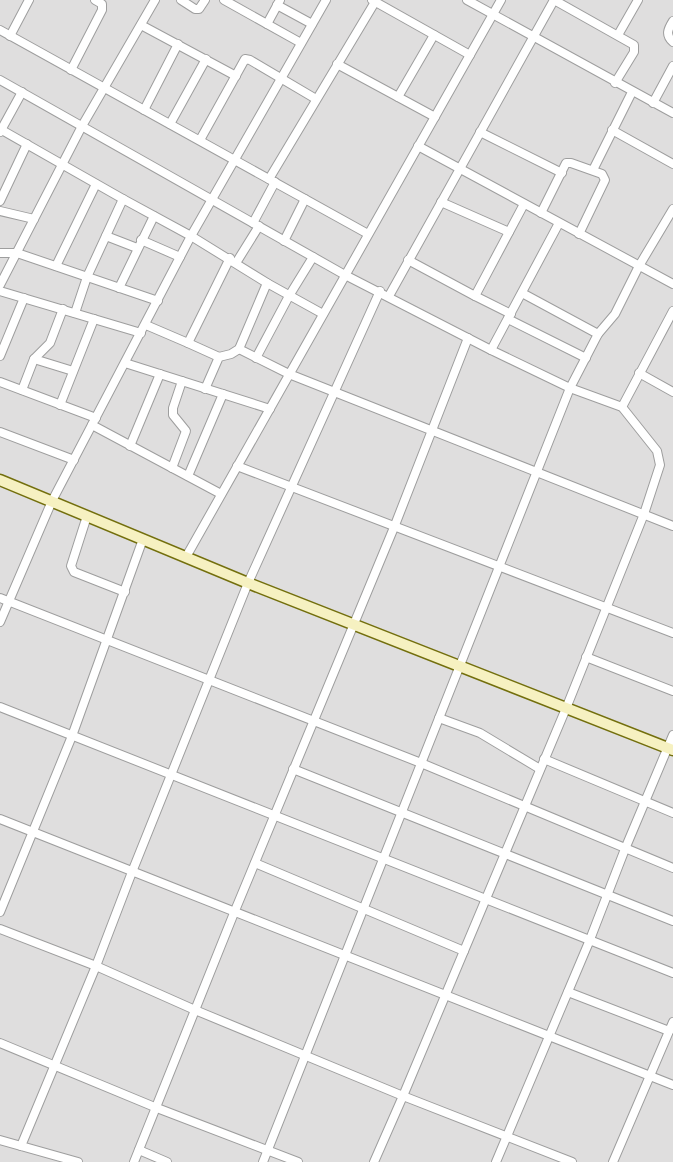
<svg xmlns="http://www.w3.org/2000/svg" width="673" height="1162" font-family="'IBM Plex Sans',sans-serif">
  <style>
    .residential { fill: #dfdede }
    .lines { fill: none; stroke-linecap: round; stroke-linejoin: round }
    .street-casing { stroke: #9e9e9e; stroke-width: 10 }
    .secondary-casing { stroke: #736f0d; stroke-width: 13 }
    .street { stroke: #fff; stroke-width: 8 }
    .secondary { stroke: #f6f1c1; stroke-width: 10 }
  </style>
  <rect width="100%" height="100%" fill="#f1ede8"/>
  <rect class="residential" x="0" y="0" width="673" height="1162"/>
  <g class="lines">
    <g class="street-casing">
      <g id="street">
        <path d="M 181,0 L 195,9 L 199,9 L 205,0"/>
        <path d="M 224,0 L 301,43"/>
        <path d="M 372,0 L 470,55"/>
        <path d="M 467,0 L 673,113"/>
        <path d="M 554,0 L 634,45 L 634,52 L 615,83"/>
        <path d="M 277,5 L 312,24"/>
        <path d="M 673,21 C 668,29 665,35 673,42"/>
        <path d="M 267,24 L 280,0"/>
        <path d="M 141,25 L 236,76"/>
        <path d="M 0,30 L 368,234"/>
        <path d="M 618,35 L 638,0"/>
        <path d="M 10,36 L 29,0"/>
        <path d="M 337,64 L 435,117"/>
        <path d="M 71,70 L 102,10 L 102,4 L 95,0"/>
        <path d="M 0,80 L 345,275 L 491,350 L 570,388 L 622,407 L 657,451 L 660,465 L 644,514 L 567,706 L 403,1096 L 374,1162"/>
        <path d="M 398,97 L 434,35"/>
        <path d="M 653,103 L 673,66"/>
        <path d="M 144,110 L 178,44"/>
        <path d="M 170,124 L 206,59"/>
        <path d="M 0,129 L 123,199 L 191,236 L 267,283 L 323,314"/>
        <path d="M 612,130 L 673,164"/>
        <path d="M 0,132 L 22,92"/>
        <path d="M 480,132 L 562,173"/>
        <path d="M 200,140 L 245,59 L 250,60 L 316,99"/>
        <path d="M 418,146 L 673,284"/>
        <path d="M 593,170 L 632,92"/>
        <path d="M 269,179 L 375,2"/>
        <path d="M 0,201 L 27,144"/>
        <path d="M 441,202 L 509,232"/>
        <path d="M 0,211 L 34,219"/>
        <path d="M 541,213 L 566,163 L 571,163 L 602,174 L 605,180 L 579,234"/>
        <path d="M 253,223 L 275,182"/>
        <path d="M 106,236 L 137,248"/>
        <path d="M 141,240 L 180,257"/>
        <path d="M 284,241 L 305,199"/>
        <path d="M 0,253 L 17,253 L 158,301"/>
        <path d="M 408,260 L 475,296 L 524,204"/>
        <path d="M 236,263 L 259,226"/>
        <path d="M 56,266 L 96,184"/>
        <path d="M 0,285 L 82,126 L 155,0"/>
        <path d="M 119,288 L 154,216"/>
        <path d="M 0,291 L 141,333"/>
        <path d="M 522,293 L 598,334"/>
        <path d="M 389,296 L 554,0"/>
        <path d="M 475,296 L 511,314"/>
        <path d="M 75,313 L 87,277 L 123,199"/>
        <path d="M 508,319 L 586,358"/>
        <path d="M 146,325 L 188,343"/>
        <path d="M 239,349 L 289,374 L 673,526"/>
        <path d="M 491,350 L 559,223"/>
        <path d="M 0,356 L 24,298"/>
        <path d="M 219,357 L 188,343 L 230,258"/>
        <path d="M 256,358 L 289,296 L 313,257"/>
        <path d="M 34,359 L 73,371"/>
        <path d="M 125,363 L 270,409"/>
        <path d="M 639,373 L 673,392"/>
        <path d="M 0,382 L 96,418"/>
        <path d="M 205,389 L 219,357 L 231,354 L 239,349 L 267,283"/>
        <path d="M 22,390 L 34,359 L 50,343 L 63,309"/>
        <path d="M 60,405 L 94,319"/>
        <path d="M 622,407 L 673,311"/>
        <path d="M 92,425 L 221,494"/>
        <path d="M 0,432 L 74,460"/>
        <path d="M 130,446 L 160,374"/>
        <path d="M 237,466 L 673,633"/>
        <path d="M 172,468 L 186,431 L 173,415 L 173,408 L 182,381"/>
        <path d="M 188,476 L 223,394"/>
        <path d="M 87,516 L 71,566 L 74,572 L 125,592"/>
        <path d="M 186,557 L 501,0"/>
        <path d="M 0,598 L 421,763 L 673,868"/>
        <path d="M 0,622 L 52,501 L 191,236 L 326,0"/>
        <path d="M 586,657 L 673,691"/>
        <path d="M 0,707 L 673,973"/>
        <path d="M 439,718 L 480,733 L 540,769"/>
        <path d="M 544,759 L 673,813"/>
        <path d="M 293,769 L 673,921"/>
        <path d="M 0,819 L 673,1085"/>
        <path d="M 255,863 L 464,951"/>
        <path d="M 0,912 L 72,736 L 143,539"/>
        <path d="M 0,929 L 96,966 L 195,1010 L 403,1096 L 572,1162"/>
        <path d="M 568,992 L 669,1031"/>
        <path d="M 0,1043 L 157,1108 L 298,1162"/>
        <path d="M 0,1140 L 78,1162"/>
        <path d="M 21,1146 L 96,966 L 132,872 L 248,583 L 380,291"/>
        <path d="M 139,1150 L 167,1162"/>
        <path d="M 134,1162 L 234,913 L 395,525 L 468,338"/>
        <path d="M 263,1162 L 570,388 L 598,334 L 615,314 L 639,266 L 673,209"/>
        <path d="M 496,1162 L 589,942 L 625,849 L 673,735"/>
        <path d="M 613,1162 L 673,1022"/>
      </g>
    </g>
    <g class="secondary-casing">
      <path id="secondary" d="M 0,480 L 248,583 L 673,750"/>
    </g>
    <use href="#street" class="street"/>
    <use href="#secondary" class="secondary"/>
  </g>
</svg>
